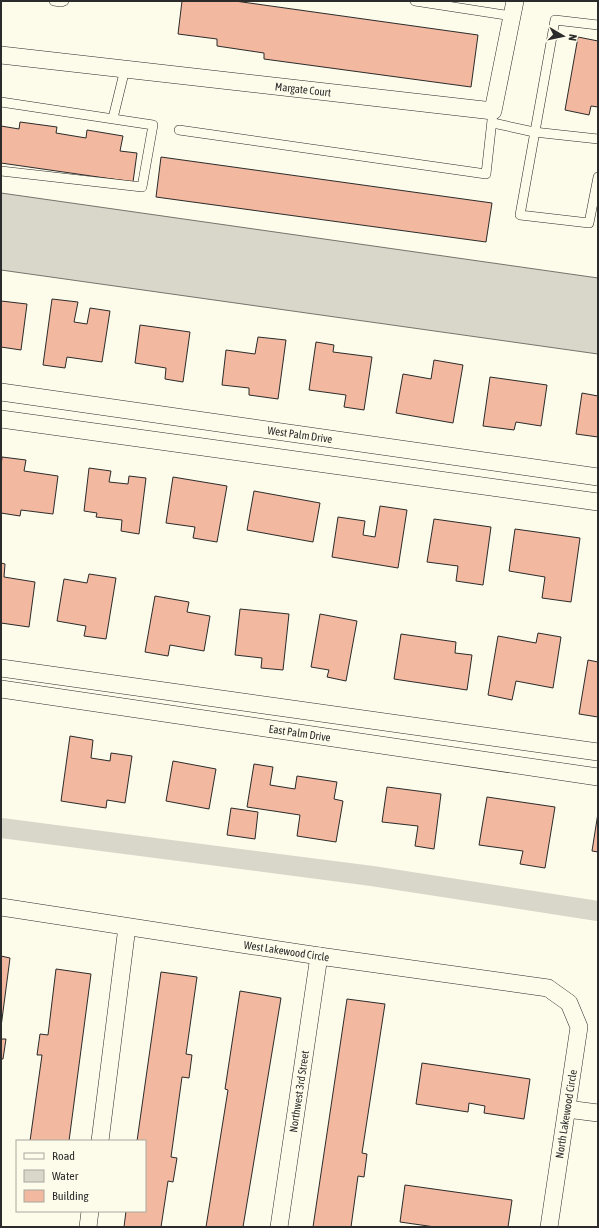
<svg xmlns="http://www.w3.org/2000/svg" width="599" height="1228" font-family="'Asap Condensed',sans-serif">
  <style>
    .water { fill: #d8d7c9; stroke: #74746e }
    .lines { fill: none; stroke-linecap: round; stroke-linejoin: round }
    .canal { stroke: #d8d7c9; stroke-width: 20 }
    .building { fill: #f2b8a0; stroke: #2b2b2b }
    .service-casing { stroke: #2b2b2b; stroke-width: 10 }
    .minor-casing { stroke: #2b2b2b; stroke-width: 18 }
    .service { stroke: #fdfbea; stroke-width: 9 }
    .minor { stroke: #fdfbea; stroke-width: 17 }
    .labels { text-anchor: middle; dominant-baseline: central; stroke-width: 3; stroke-linejoin: round; paint-order: stroke }
    .street-label { font-size: 11px; fill: #2b2b2b; stroke: #fdfbea }
  </style>
  <rect width="100%" height="100%" fill="#fdfbea"/>
  <path class="water" d="M 1,193 L 598,278 L 598,354 L 1,270 Z"/>
  <g class="lines">
    <path class="canal" d="M 1,828 L 372,876 L 598,911"/>
  </g>
  <g class="building">
    <path d="M 182,1 L 235,1 L 478,35 L 471,87 L 264,59 L 264,53 L 217,46 L 217,39 L 178,34 Z"/>
    <path d="M 578,37 L 598,41 L 598,107 L 591,106 L 589,115 L 565,110 Z"/>
    <path d="M 20,122 L 57,127 L 56,133 L 86,138 L 87,130 L 123,136 L 120,151 L 137,153 L 133,182 L 1,163 L 1,126 L 19,129 Z"/>
    <path d="M 161,157 L 492,203 L 486,242 L 156,197 Z"/>
    <path d="M 52,299 L 78,302 L 74,322 L 87,324 L 90,308 L 110,311 L 102,362 L 67,357 L 65,368 L 43,365 Z"/>
    <path d="M 1,301 L 27,304 L 21,350 L 1,347 Z"/>
    <path d="M 140,325 L 190,332 L 183,382 L 165,379 L 166,368 L 135,363 Z"/>
    <path d="M 258,337 L 286,340 L 278,399 L 249,395 L 249,388 L 222,385 L 226,350 L 255,354 Z"/>
    <path d="M 316,342 L 334,345 L 333,352 L 372,357 L 364,410 L 344,407 L 346,395 L 309,390 Z"/>
    <path d="M 434,360 L 463,365 L 453,423 L 396,413 L 403,374 L 431,379 Z"/>
    <path d="M 490,377 L 547,385 L 541,426 L 516,422 L 514,430 L 483,426 Z"/>
    <path d="M 582,393 L 598,396 L 598,437 L 576,434 Z"/>
    <path d="M 2,457 L 26,460 L 24,471 L 58,476 L 53,514 L 21,510 L 20,516 L 1,513 L 1,466 Z"/>
    <path d="M 89,468 L 111,471 L 109,482 L 128,484 L 129,476 L 146,478 L 139,534 L 121,531 L 122,520 L 96,517 L 97,513 L 84,511 Z"/>
    <path d="M 173,477 L 227,486 L 217,542 L 193,538 L 195,527 L 166,523 Z"/>
    <path d="M 254,491 L 320,503 L 313,542 L 247,530 Z"/>
    <path d="M 380,506 L 407,510 L 398,568 L 332,557 L 338,517 L 365,521 L 363,535 L 375,537 Z"/>
    <path d="M 434,519 L 491,527 L 483,585 L 456,581 L 458,566 L 427,562 Z"/>
    <path d="M 515,529 L 580,538 L 571,602 L 542,598 L 545,577 L 509,571 Z"/>
    <path d="M 1,563 L 5,564 L 4,577 L 35,582 L 29,627 L 1,623 Z"/>
    <path d="M 89,574 L 116,578 L 106,639 L 84,636 L 86,626 L 57,621 L 64,579 L 87,583 Z"/>
    <path d="M 155,596 L 189,602 L 187,612 L 210,616 L 204,651 L 170,645 L 168,656 L 145,652 Z"/>
    <path d="M 240,609 L 289,614 L 283,670 L 261,668 L 262,658 L 235,655 Z"/>
    <path d="M 320,614 L 357,621 L 346,681 L 327,677 L 329,670 L 311,667 Z"/>
    <path d="M 538,633 L 561,637 L 553,688 L 516,681 L 512,700 L 488,695 L 498,636 L 536,643 Z"/>
    <path d="M 401,634 L 456,642 L 455,653 L 472,655 L 467,690 L 394,679 Z"/>
    <path d="M 588,660 L 598,662 L 598,717 L 579,714 Z"/>
    <path d="M 70,736 L 93,740 L 91,758 L 110,761 L 111,753 L 132,756 L 125,803 L 107,800 L 106,808 L 61,801 Z"/>
    <path d="M 173,761 L 216,769 L 209,809 L 166,801 Z"/>
    <path d="M 254,764 L 273,767 L 270,785 L 295,789 L 297,776 L 337,782 L 334,799 L 343,801 L 336,842 L 297,836 L 300,815 L 247,807 Z"/>
    <path d="M 387,787 L 441,794 L 434,849 L 415,846 L 418,826 L 382,822 Z"/>
    <path d="M 487,797 L 555,807 L 545,868 L 520,864 L 523,851 L 479,845 Z"/>
    <path d="M 231,808 L 258,812 L 255,839 L 227,835 Z"/>
    <path d="M 598,813 L 598,852 L 592,851 Z"/>
    <path d="M 1,956 L 10,958 L 1,1027 Z"/>
    <path d="M 56,969 L 91,974 L 69,1141 L 30,1141 L 42,1055 L 37,1055 L 40,1034 L 48,1035 Z"/>
    <path d="M 161,972 L 197,977 L 186,1054 L 192,1055 L 189,1078 L 182,1077 L 171,1157 L 177,1158 L 173,1182 L 168,1181 L 161,1227 L 124,1227 L 126,1211 L 145,1211 L 145,1141 L 137,1141 Z"/>
    <path d="M 240,991 L 281,998 L 243,1227 L 206,1227 L 228,1090 L 225,1089 Z"/>
    <path d="M 347,999 L 385,1004 L 362,1153 L 367,1154 L 364,1177 L 358,1176 L 351,1227 L 313,1227 Z"/>
    <path d="M 1,1039 L 6,1039 L 3,1059 L 1,1059 Z"/>
    <path d="M 422,1063 L 530,1079 L 524,1119 L 484,1113 L 485,1106 L 469,1103 L 468,1112 L 416,1104 Z"/>
    <path d="M 405,1185 L 512,1200 L 508,1227 L 435,1227 L 400,1222 Z"/>
  </g>
  <g class="lines">
    <g class="service-casing">
      <g id="service">
        <path d="M 54,1 L 61,2 L 64,1"/>
        <path d="M 415,1 L 512,16"/>
        <path d="M 598,25 L 555,20 L 520,215 L 589,223 L 598,177"/>
        <path d="M 1,102 L 153,125 L 142,187 L 1,171"/>
        <path d="M 113,118 L 125,69"/>
        <path d="M 493,123 L 534,132 L 598,139"/>
        <path d="M 179,130 L 486,174 L 493,111"/>
      </g>
    </g>
    <g class="minor-casing">
      <g id="minor">
        <path id="s1" d="M 1,55 L 493,111 L 515,1"/>
        <path id="s2" d="M 1,392 L 598,477"/>
        <path d="M 1,419 L 598,502"/>
        <path d="M 1,668 L 598,752"/>
        <path id="s3" d="M 1,689 L 598,777"/>
        <path id="s4" d="M 1,907 L 319,956 L 548,988 L 569,1003 L 579,1027 L 549,1227"/>
        <path d="M 567,1109 L 598,1113"/>
        <path d="M 100,1141 L 127,927"/>
        <path d="M 88,1227 L 90,1211"/>
        <path id="s5" d="M 279,1227 L 319,956"/>
      </g>
    </g>
    <use href="#service" class="service"/>
    <use href="#minor" class="minor"/>
  </g>
  <g class="labels">
    <g class="street-label">
      <text stroke="none"><textPath href="#s1" startOffset="304">Margate Court</textPath></text>
      <text stroke="none"><textPath href="#s2" startOffset="302">West Palm Drive</textPath></text>
      <text stroke="none"><textPath href="#s3" startOffset="302">East Palm Drive</textPath></text>
      <text stroke="none"><textPath href="#s4" startOffset="289">West Lakewood Circle</textPath></text>
      <text stroke="none"><textPath href="#s5" startOffset="137">Northwest 3rd Street</textPath></text>
      <text transform="translate(566 1114) rotate(-81)">North Lakewood Circle</text>
    </g>
  </g>
  <rect width="599" height="1228" fill="none" stroke="#2b2b2b" stroke-width="4"/>
  <rect x="16" y="1140" width="130" height="72" fill="#fdfbea" stroke="#a9a89e"/>
  <rect x="24" y="1153" width="20" height="6" fill="#fdfbea" stroke="#a9a89e"/>
  <text x="52" y="1160" font-size="12" fill="#2b2b2b">Road</text>
  <rect x="24" y="1170" width="20" height="12" fill="#d8d7c9" stroke="#a9a89e"/>
  <text x="52" y="1180" font-size="12" fill="#2b2b2b">Water</text>
  <rect x="24" y="1190" width="20" height="12" fill="#f2b8a0" stroke="#a9a89e"/>
  <text x="52" y="1200" font-size="12" fill="#2b2b2b">Building</text>
  <g transform="translate(563 36) rotate(99)" stroke="#fdfbea" stroke-width="3" paint-order="stroke">
  <path d="M0-3L7 15L0 10L-7 15Z" fill="#2b2b2b"/>
  <text y="-6" font-size="11" font-weight="bold" text-anchor="middle" fill="#2b2b2b">N</text>
  </g>
</svg>
